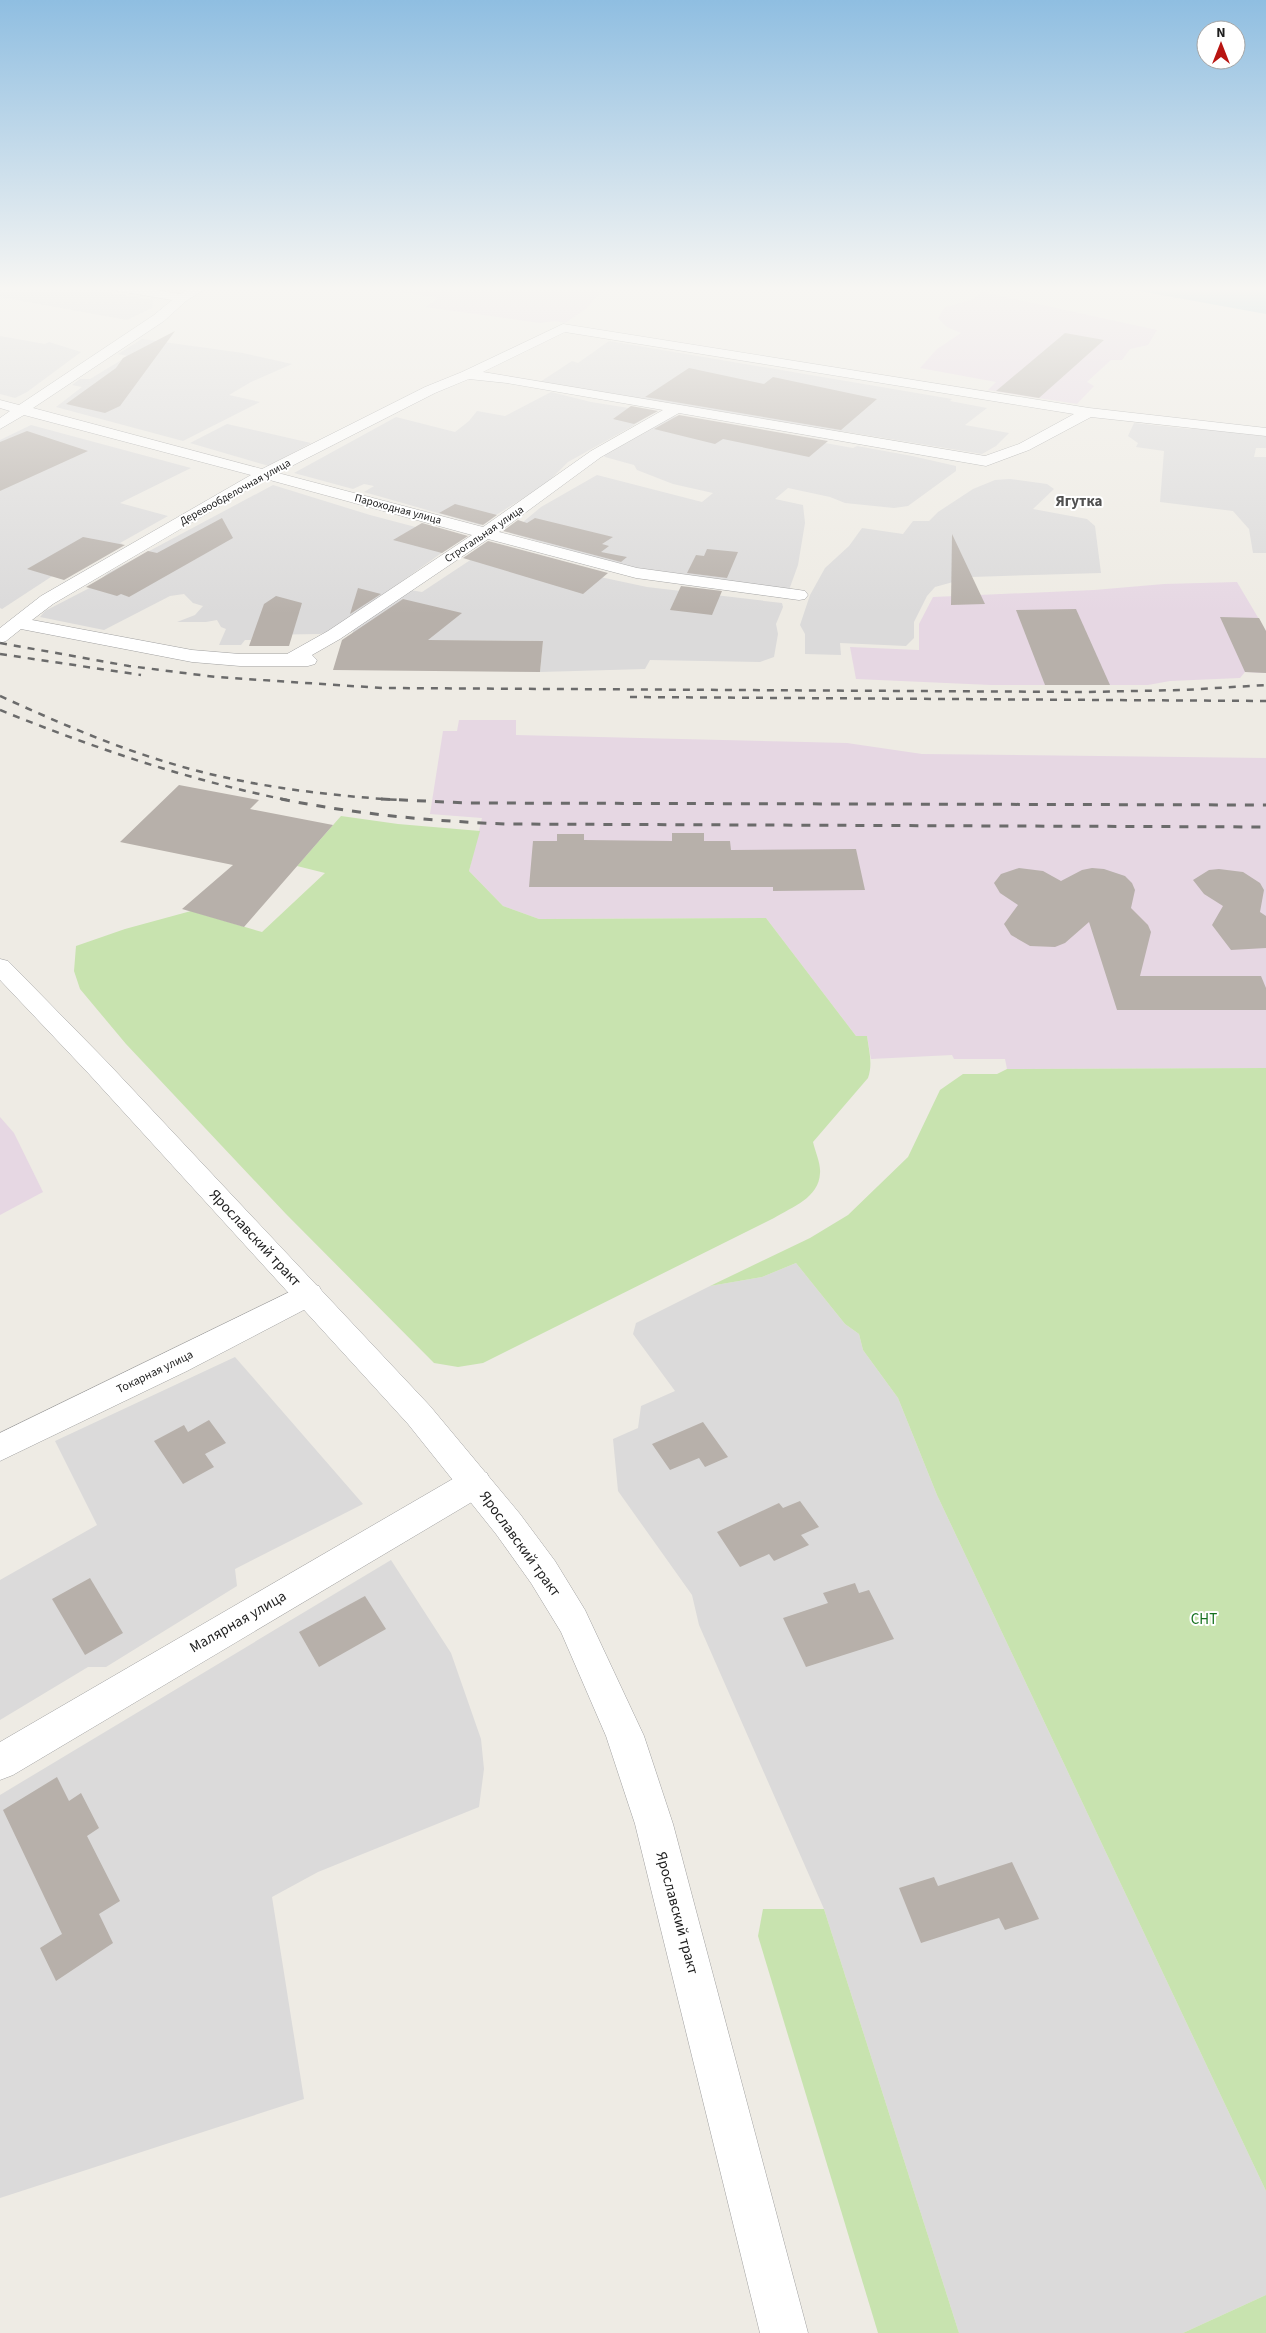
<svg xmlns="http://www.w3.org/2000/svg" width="1266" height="2333" font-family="'Source Sans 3',sans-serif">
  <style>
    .residential { fill: #dbdada }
    .industrial { fill: #e6d7e3 }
    .grass { fill: #c8e3af }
    .water { fill: #a9ccd7 }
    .building { fill: #b7b0aa }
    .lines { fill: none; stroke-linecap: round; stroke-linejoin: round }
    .minor-casing { stroke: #a1a1a1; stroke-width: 1 }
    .tertiary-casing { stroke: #a1a1a1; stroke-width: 1 }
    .minor { fill: #fff; fill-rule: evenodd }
    .tertiary { fill: #fff; fill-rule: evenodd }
    .rail-far1 { stroke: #6b6b6b; stroke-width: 2.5; stroke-dasharray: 7 7; stroke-linecap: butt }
    .rail { stroke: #6b6b6b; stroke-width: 3; stroke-dasharray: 9 9; stroke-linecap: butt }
    .labels { text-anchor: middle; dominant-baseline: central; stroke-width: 4; stroke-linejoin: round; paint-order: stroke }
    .far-street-label { font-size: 11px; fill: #1d1d1d; stroke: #fff }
    .street-label { font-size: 12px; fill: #1d1d1d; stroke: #fff }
    .far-district-label { font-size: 15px; font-weight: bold; fill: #505050; stroke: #fff }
    .near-street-label { font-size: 15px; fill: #1d1d1d; stroke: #fff }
    .near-park-label { font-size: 15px; fill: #15711e; stroke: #fff }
  </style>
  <rect width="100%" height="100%" fill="#eeebe4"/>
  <g class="residential">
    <path d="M 0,287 L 86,287 L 84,288 L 153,300 L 152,308 L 127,320 L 0,297 Z"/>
    <path d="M 0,336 L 45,344 L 49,342 L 81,352 L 27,392 L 15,398 L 0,394 Z"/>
    <path d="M 142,339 L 243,353 L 292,364 L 251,382 L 229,395 L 260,402 L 183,441 L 56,407 L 82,387 L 72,385 L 80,379 L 90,379 L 128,356 L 118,354 Z"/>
    <path d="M 609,341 L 952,399 L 950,401 L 987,408 L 965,425 L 1009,433 L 996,446 L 982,454 L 540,382 L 572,361 L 578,363 Z"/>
    <path d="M 551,392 L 591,402 L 654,412 L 631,427 L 568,462 L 546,484 L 480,525 L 364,492 L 374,486 L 364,484 L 353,489 L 294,473 L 396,417 L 455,432 L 469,421 L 477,411 L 505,416 Z"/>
    <path d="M 674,416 L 853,448 L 857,446 L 912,456 L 956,466 L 956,471 L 908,506 L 894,508 L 845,503 L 830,497 L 788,488 L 775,499 L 803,505 L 805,523 L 798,565 L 789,590 L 618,565 L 510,533 L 541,507 L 597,475 L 702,502 L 713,493 L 673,484 L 637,470 L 634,465 L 605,457 L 603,453 Z"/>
    <path d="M 1134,423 L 1190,429 L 1197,428 L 1266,434 L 1266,448 L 1256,448 L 1254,457 L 1266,457 L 1266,553 L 1253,553 L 1249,529 L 1233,511 L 1160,502 L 1164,451 L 1136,447 L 1138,443 L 1128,436 Z"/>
    <path d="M 227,424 L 311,443 L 269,466 L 190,443 Z"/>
    <path d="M 31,425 L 191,468 L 120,503 L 168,516 L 120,543 L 123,544 L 117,547 L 60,571 L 2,609 L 0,608 L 0,440 Z"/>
    <path d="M 1010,479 L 1047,484 L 1054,489 L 1033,509 L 1087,519 L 1095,526 L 1101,573 L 971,577 L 935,587 L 927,596 L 914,622 L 914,638 L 906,646 L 840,643 L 841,655 L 805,654 L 805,634 L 800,625 L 810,595 L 825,568 L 849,546 L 862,528 L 903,534 L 913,521 L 929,521 L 938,512 L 973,489 L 995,480 Z"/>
    <path d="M 273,485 L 370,515 L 461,539 L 334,630 L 320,634 L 253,635 L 251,640 L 245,640 L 241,645 L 219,645 L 226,629 L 221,627 L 217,620 L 206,622 L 177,622 L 195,615 L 203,606 L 193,603 L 184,594 L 170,596 L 104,630 L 40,617 L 45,611 L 107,579 L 102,578 L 108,573 Z"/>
    <path d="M 487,549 L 572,571 L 647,587 L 782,603 L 783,607 L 776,624 L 778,634 L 774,657 L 760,662 L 650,660 L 645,669 L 540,672 L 543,641 L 350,640 L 354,628 L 410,590 L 422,592 Z"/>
    <path d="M 796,1263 L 845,1324 L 859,1334 L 863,1350 L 898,1398 L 937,1495 L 1266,2191 L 1266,2295 L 1183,2333 L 959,2333 L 824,1909 L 699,1625 L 692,1595 L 618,1491 L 613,1439 L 638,1428 L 641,1406 L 675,1391 L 633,1334 L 636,1323 L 710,1286 L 762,1277 Z"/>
    <path d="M 235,1357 L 363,1504 L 235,1569 L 237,1586 L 106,1667 L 88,1667 L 0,1720 L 0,1580 L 97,1525 L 55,1441 Z"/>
    <path d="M 391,1560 L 451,1653 L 481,1739 L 484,1769 L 479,1807 L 318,1872 L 272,1897 L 304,2099 L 0,2198 L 0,1795 Z"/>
  </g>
  <g class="industrial">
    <path d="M 370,287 L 605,287 L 586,309 L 565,323 L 555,321 L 540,323 L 425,307 L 439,298 Z"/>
    <path d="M 983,292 L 1157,330 L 1148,345 L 1130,349 L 1122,360 L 1111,360 L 1087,382 L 1094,386 L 1077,404 L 988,390 L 996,382 L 920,368 L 937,349 L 961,333 L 947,327 L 938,318 L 945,307 L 971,300 Z"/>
    <path d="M 1237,582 L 1266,631 L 1266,673 L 1245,672 L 1240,678 L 1170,681 L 1148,685 L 991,685 L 856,679 L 850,647 L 919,650 L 919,624 L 933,597 L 1094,590 L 1164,584 Z"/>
    <path d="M 459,720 L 516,720 L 516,735 L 847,743 L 922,754 L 1266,758 L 1266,1068 L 1007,1069 L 1005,1059 L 954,1059 L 952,1055 L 871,1059 L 867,1036 L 856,1036 L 766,918 L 539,919 L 503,906 L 469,871 L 482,818 L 430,814 L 443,731 L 457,731 Z"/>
    <path d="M 0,1117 L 14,1133 L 43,1192 L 0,1215 Z"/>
  </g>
  <g class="grass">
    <path d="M 341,816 L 398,824 L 480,831 L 469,871 L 503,906 L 539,919 L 766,918 L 856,1036 L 867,1036 C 869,1051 873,1064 868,1078 L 813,1142 C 815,1151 821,1164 820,1173 C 819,1198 792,1207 774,1218 L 483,1363 L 458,1367 L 434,1363 L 286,1214 L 126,1044 L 80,989 L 74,971 L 76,946 L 125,929 L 191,911 L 262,932 L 325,873 L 297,866 Z"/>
    <path d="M 1266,1068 L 1266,2191 L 937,1495 L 898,1398 L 863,1350 L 859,1334 L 845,1324 L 796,1263 L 762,1277 L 710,1286 L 810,1238 L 848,1215 L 908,1157 L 940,1090 L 963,1074 L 997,1074 L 1007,1069 Z"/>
    <path d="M 763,1909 L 824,1909 L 959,2333 L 878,2333 L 758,1936 Z"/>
    <path d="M 1266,2295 L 1266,2333 L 1183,2333 Z"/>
  </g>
  <path class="water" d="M 1117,287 L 1266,287 L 1266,314 Z"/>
  <g class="building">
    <path d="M 175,331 L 120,406 L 105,413 L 66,404 L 116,368 L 123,358 Z"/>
    <path d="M 1065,333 L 1104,340 L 1039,398 L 996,391 Z"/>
    <path d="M 689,368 L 764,384 L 773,377 L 877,399 L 841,430 L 645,397 Z"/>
    <path d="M 631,406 L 658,411 L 634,424 L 613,419 Z"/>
    <path d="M 679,415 L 828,441 L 809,457 L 723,439 L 715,444 L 654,429 Z"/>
    <path d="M 27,431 L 88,451 L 0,491 L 0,442 Z"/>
    <path d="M 455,504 L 497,515 L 483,525 L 439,513 Z"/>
    <path d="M 222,518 L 233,538 L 129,597 L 121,594 L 117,596 L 86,587 L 148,551 L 157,553 Z"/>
    <path d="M 535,518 L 613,537 L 602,544 L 609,546 L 601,552 L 627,557 L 621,562 L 503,531 L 518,520 L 527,523 Z"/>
    <path d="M 422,523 L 468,536 L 442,553 L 393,540 Z"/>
    <path d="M 952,534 L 985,604 L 951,605 Z"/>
    <path d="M 83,537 L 125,545 L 64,580 L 27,569 Z"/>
    <path d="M 488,541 L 608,573 L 583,594 L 463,558 Z"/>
    <path d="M 707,549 L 738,552 L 727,578 L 687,573 L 696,555 L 704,556 Z"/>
    <path d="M 681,586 L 722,591 L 712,615 L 670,610 Z"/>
    <path d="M 358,588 L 381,594 L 350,614 Z"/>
    <path d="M 276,596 L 302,603 L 289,646 L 249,646 L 264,604 Z"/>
    <path d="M 403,599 L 462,613 L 428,640 L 543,641 L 540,672 L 333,670 L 342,640 Z"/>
    <path d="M 1076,609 L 1110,685 L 1045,685 L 1016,610 Z"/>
    <path d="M 1220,617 L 1259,618 L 1266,631 L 1266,673 L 1245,672 Z"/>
    <path d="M 179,785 L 259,800 L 250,809 L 333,825 L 244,927 L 182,909 L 233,865 L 120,842 Z"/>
    <path d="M 672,833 L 704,833 L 704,841 L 730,841 L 731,850 L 856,849 L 865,890 L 773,891 L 773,887 L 529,887 L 533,841 L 557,841 L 557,834 L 584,834 L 584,840 L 672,841 Z"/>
    <path d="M 1019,868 L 1043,871 L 1061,881 L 1082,870 L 1092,868 L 1104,869 L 1125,876 L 1132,883 L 1135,890 L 1131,908 L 1148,925 L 1151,932 L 1140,976 L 1261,976 L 1266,988 L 1266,1010 L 1117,1010 L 1089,922 L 1065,943 L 1055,947 L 1030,946 L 1011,935 L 1004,924 L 1018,905 L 1000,893 L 994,883 L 1001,874 Z"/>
    <path d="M 1219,869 L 1243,872 L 1260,883 L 1264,890 L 1260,912 L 1266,916 L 1266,948 L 1231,950 L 1212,925 L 1223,906 L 1204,894 L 1193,880 L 1209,870 Z"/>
    <path d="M 209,1420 L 226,1443 L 205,1454 L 214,1467 L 183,1484 L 154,1441 L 184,1425 L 188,1432 Z"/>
    <path d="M 703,1422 L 728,1457 L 705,1467 L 699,1458 L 670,1470 L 652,1444 Z"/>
    <path d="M 800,1501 L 819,1527 L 801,1535 L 809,1545 L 774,1561 L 769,1554 L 740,1567 L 717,1532 L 779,1503 L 783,1508 Z"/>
    <path d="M 90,1578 L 123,1633 L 85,1655 L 52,1599 Z"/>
    <path d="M 855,1583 L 859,1593 L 869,1590 L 894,1639 L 806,1667 L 783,1618 L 828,1603 L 823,1593 Z"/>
    <path d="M 365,1596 L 386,1629 L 319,1667 L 299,1632 Z"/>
    <path d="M 57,1777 L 69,1801 L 81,1793 L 99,1828 L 87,1836 L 120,1901 L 99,1914 L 113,1943 L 56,1981 L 40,1948 L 62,1934 L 3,1810 Z"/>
    <path d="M 1012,1862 L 1039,1919 L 1005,1930 L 999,1918 L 921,1943 L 899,1888 L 934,1877 L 938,1886 Z"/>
  </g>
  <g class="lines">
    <g class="minor-casing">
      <g id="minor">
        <path d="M 112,287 L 139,287 L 180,294 L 193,287 L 208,287 L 186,301 L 164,321 L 33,408 L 262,469 L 425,387 L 462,372 L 563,324 L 1089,408 L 1266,428 L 1266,436 L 1091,417 L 1029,450 L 986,466 L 679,413 L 601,457 L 499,532 L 637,568 L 799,590 L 805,591 L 808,595 L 805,599 L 799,600 L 636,578 L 488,539 L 340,639 L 312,655 L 317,660 L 315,664 L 308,666 L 240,666 L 192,662 L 21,629 L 6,641 L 0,643 L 0,628 L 41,596 L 251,475 L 24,415 L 0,429 L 0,418 L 10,411 L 0,408 L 0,400 L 19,405 L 154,315 L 172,300 L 118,291 ZM 565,332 L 1074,414 L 1019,444 L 985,456 L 483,372 ZM 469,379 L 507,383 L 663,410 L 591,451 L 483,527 L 278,473 L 435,393 ZM 266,479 L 472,535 L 328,631 L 287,654 L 240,654 L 192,650 L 32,620 L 53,604 Z"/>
        <path d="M 308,1283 L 319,1286 L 323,1294 L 319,1302 L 187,1371 L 0,1461 L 0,1433 Z"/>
        <path d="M 475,1469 L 487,1473 L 491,1483 L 487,1493 L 13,1775 L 0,1780 L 0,1742 L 463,1473 Z"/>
      </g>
    </g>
    <g class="tertiary-casing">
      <path id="tertiary" d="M 0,959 L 8,961 L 107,1062 L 430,1406 L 520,1514 L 555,1561 L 585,1610 L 644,1736 L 673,1824 L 808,2333 L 760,2333 L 635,1824 L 606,1736 L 561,1632 L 531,1583 L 496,1534 L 408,1424 L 89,1074 L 0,980 Z"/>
    </g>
    <use href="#minor" class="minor"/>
    <use href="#tertiary" class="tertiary"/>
    <g class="rail-far1">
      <path d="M 0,643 L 129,666 L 216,677 L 382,688 L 1085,692 L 1184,690 L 1266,685"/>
      <path d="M 0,654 L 141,675"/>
      <path d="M 0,696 C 53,720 107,744 163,761 C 239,785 320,795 399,800"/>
      <path d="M 630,697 L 1266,701"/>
      <path d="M 0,710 C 94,748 188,780 287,800"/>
    </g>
    <g class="rail">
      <path d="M 281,799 C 355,814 430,821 506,824 L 1266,827"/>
      <path d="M 381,799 L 468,803 L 1266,805"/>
    </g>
  </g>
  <linearGradient id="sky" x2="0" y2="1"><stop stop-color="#8fbee1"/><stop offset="0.47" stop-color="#f7f6f3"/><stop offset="1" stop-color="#f7f6f3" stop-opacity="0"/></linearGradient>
  <rect width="1266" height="614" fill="url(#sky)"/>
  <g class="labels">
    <g class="far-street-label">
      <text transform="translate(235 492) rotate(-29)">Деревообделочная улица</text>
      <text transform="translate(398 509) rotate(15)">Пароходная улица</text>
      <text transform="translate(484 534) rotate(-34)">Строгальная улица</text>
    </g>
    <g class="street-label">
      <text transform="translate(155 1372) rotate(-26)">Токарная улица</text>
    </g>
    <g class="far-district-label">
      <text x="1079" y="501">Ягутка</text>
    </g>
    <g class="near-street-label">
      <text transform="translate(255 1238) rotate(47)">Ярославский тракт</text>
      <text transform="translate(520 1544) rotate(54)">Ярославский тракт</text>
      <text transform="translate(238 1622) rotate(-30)">Малярная улица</text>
      <text transform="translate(677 1913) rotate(75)">Ярославский тракт</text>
    </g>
    <g class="near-park-label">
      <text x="1204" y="1619">СНТ</text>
    </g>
  </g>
  <g transform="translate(1221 45)"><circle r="24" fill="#ffffff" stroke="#a5a5a5"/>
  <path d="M0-4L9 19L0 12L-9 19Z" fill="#b81512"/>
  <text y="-8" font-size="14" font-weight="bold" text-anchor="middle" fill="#1d1d1d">N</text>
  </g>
</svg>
